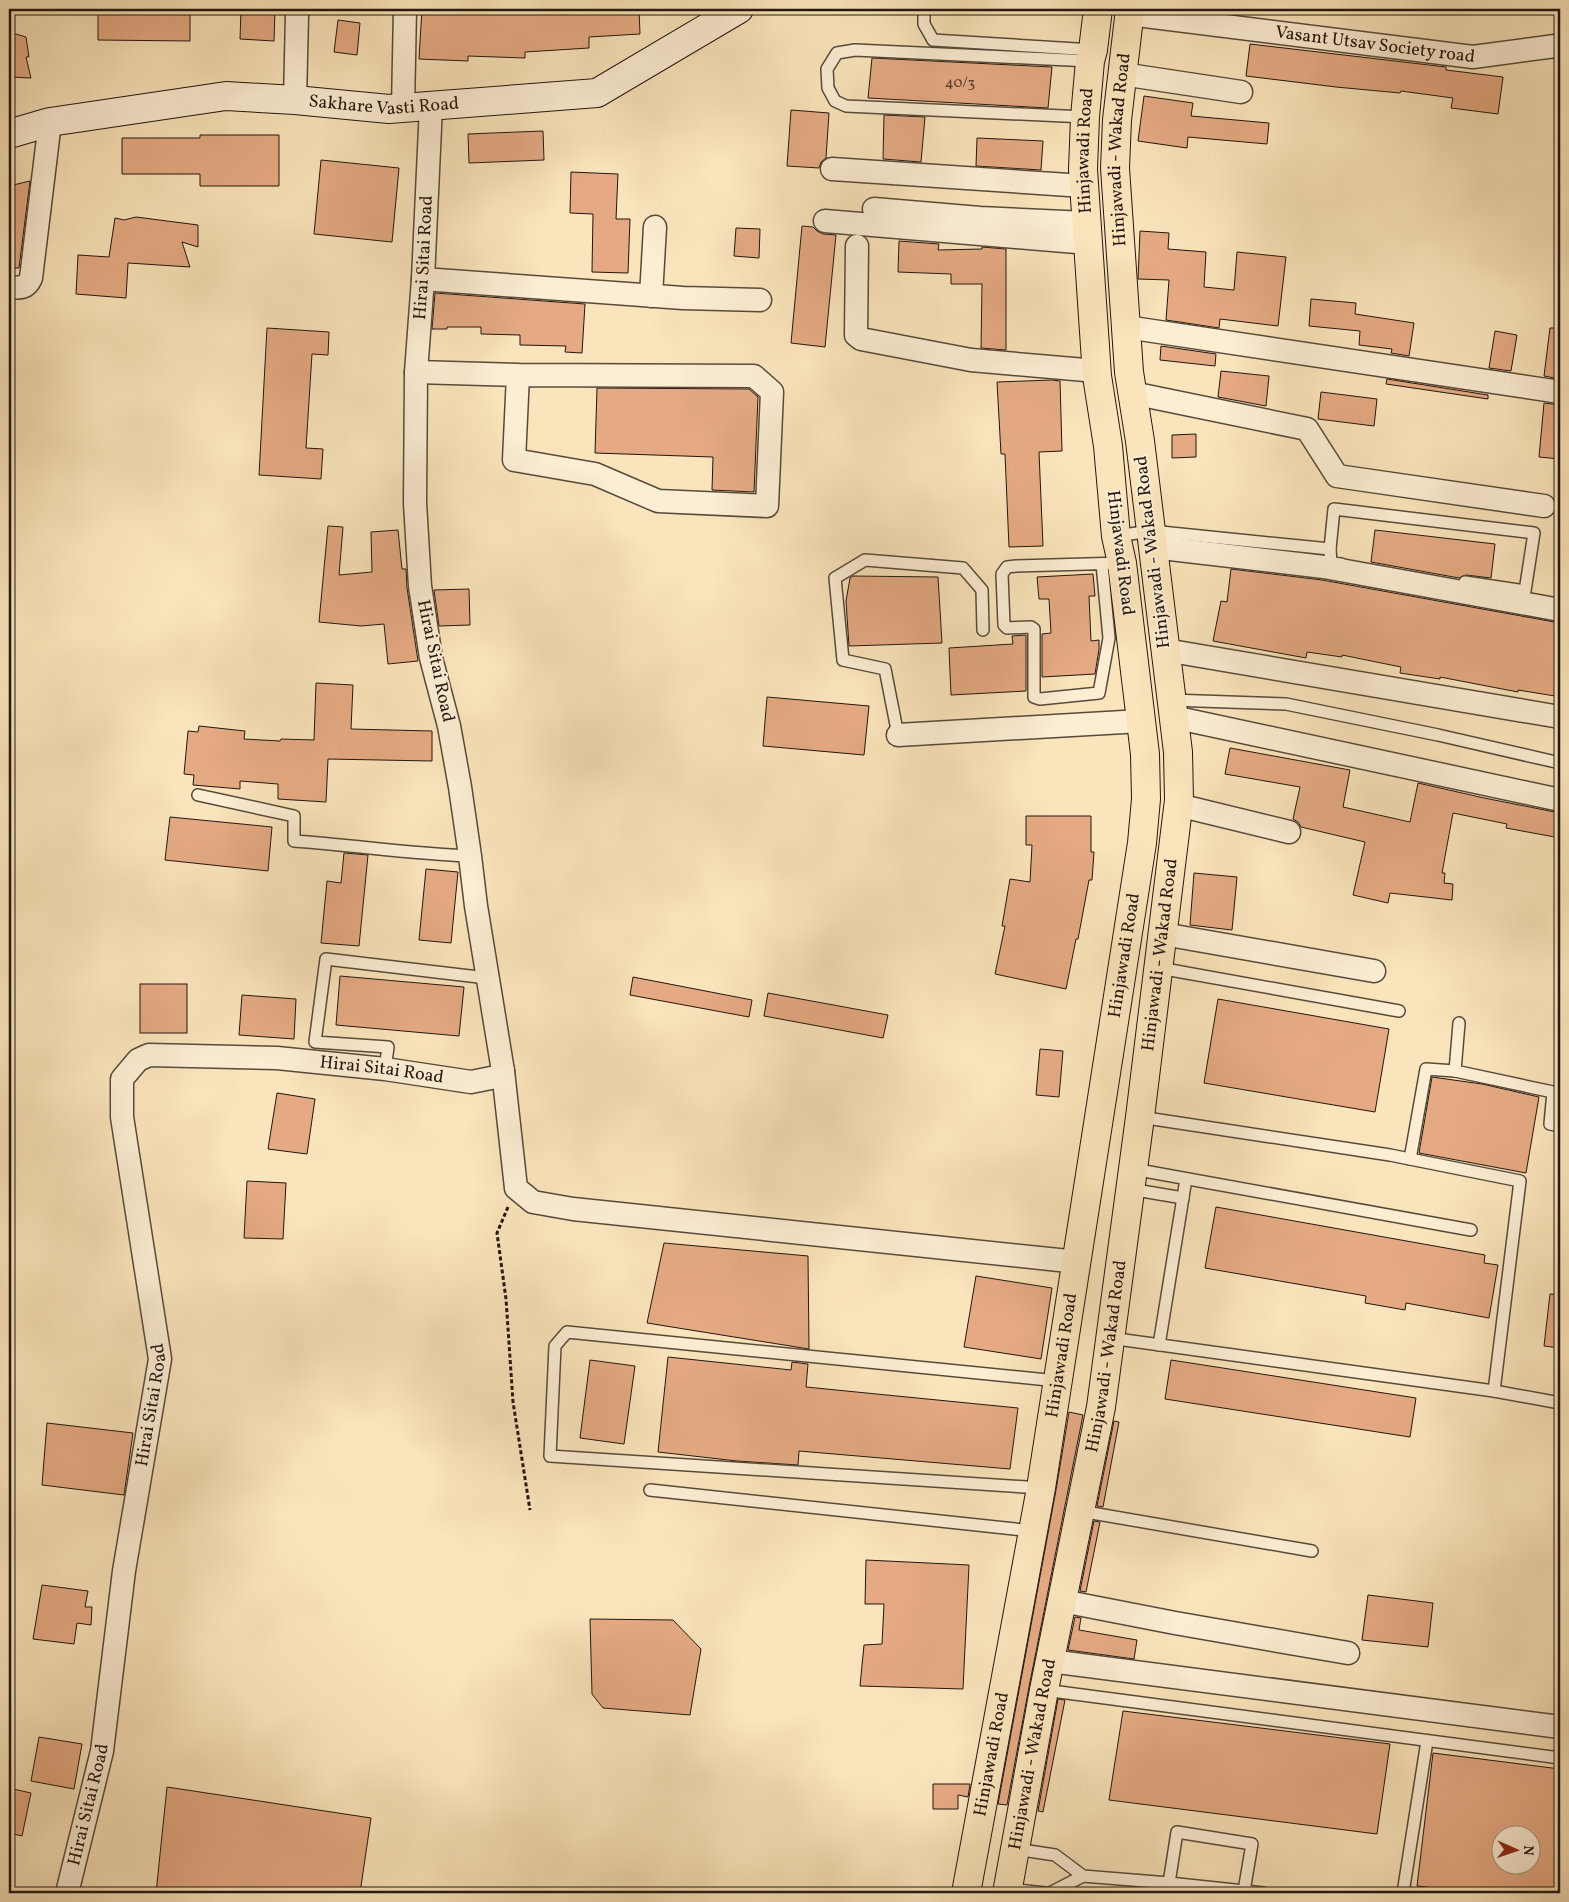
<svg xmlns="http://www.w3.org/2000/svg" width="1569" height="1902" font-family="Vollkorn,serif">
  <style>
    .building { fill: #e5aa83; stroke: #211610; fill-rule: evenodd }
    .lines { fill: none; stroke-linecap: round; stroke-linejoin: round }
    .lane-casing { stroke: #574a3b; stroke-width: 14 }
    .street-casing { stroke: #574a3b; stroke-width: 25 }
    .secondary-casing { stroke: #211610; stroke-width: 30 }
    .primary-casing { stroke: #211610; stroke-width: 30 }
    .path { stroke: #211610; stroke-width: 3; stroke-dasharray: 4 2.5; stroke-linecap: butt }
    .lane { stroke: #fcedd3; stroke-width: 11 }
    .street { stroke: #fcedd3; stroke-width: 22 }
    .secondary { stroke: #fcedd3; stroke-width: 28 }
    .primary { stroke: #fae4bb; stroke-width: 28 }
    .labels { text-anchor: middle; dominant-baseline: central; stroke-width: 4; stroke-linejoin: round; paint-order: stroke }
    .number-label { font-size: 15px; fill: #523b2d }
    .street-label { font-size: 18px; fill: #211610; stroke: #fcedd3 }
  </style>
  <rect width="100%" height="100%" fill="#fae4bb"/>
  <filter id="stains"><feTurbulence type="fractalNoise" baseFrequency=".004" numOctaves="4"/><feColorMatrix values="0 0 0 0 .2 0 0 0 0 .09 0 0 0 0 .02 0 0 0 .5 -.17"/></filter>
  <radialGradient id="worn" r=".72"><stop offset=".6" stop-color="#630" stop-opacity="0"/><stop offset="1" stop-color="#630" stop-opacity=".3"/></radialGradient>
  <g class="building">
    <path d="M 98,9 L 190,9 L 190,41 L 98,40 Z"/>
    <path d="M 241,9 L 275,9 L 274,41 L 240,39 Z"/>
    <path d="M 422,9 L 520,9 L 520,12 L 578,9 L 639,9 L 640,34 L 589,37 L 589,48 L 525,52 L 525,58 L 468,56 L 468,61 L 419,59 Z"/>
    <path d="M 338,20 L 360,23 L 357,55 L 334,52 Z"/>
    <path d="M 9,32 L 26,37 L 29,57 L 26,57 L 31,78 L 9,77 Z"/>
    <path d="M 1250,44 L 1446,67 L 1446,70 L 1503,77 L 1498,114 L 1451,108 L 1453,98 L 1401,91 L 1400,93 L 1336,87 L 1246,76 Z"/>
    <path d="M 872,58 L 1052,67 L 1048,108 L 868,98 Z"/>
    <path d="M 1144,96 L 1193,103 L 1191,116 L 1269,123 L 1267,144 L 1188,137 L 1187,148 L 1138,141 Z"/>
    <path d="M 791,110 L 829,113 L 826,158 L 821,162 L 819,168 L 787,166 Z"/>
    <path d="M 884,115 L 925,117 L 921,162 L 883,159 Z"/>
    <path d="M 543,131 L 544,160 L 469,163 L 468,134 Z"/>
    <path d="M 200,135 L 279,135 L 279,186 L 200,186 L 200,174 L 122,174 L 122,138 L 200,138 Z"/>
    <path d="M 977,138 L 1043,141 L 1041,170 L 976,166 Z"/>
    <path d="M 321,160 L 399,168 L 392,242 L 314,234 Z"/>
    <path d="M 571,172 L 618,174 L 616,219 L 630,219 L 628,273 L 592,272 L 593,214 L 570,213 Z"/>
    <path d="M 30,181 L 19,268 L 9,268 L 9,186 Z"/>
    <path d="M 136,217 L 198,225 L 198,247 L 182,242 L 190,267 L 128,263 L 126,298 L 76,294 L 78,255 L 109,257 L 115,218 L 124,220 Z"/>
    <path d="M 802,226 L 813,227 L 817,231 L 823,234 L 836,235 L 825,347 L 791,343 Z"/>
    <path d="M 736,228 L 760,229 L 759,258 L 734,256 Z"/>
    <path d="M 1140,231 L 1169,233 L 1168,249 L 1206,252 L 1204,287 L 1234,290 L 1237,252 L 1286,257 L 1278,326 L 1220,319 L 1219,328 L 1166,320 L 1169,280 L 1138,279 Z"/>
    <path d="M 899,241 L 939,244 L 938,250 L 982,249 L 982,247 L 1006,249 L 1006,350 L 981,348 L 982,284 L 951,284 L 951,274 L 898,272 Z"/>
    <path d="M 435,293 L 585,304 L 582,353 L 565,352 L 566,346 L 520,345 L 520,335 L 481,334 L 481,327 L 447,327 L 447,329 L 432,329 Z"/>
    <path d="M 1311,299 L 1356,303 L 1355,314 L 1414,323 L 1409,356 L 1391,353 L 1392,349 L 1359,345 L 1360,331 L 1309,326 Z"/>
    <path d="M 267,328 L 329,332 L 328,355 L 312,354 L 306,448 L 323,449 L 321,479 L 259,475 Z"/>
    <path d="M 1550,328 L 1560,328 L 1560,379 L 1544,376 Z"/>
    <path d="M 1495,331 L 1517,335 L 1511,371 L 1489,368 Z"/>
    <path d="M 1161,346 L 1216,354 L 1215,366 L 1160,360 Z"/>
    <path d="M 1221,371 L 1269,376 L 1266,406 L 1218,397 Z"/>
    <path d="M 1387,379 L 1488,395 L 1488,399 L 1386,384 Z"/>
    <path d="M 1052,380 L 1060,381 L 1062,451 L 1039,452 L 1043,546 L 1009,547 L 1005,454 L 1001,454 L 997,382 Z"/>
    <path d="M 597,388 L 749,389 L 758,397 L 754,492 L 712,490 L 713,457 L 595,453 Z"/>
    <path d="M 1321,392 L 1377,399 L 1374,426 L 1318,419 Z"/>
    <path d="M 1544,403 L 1560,405 L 1560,459 L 1539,457 Z"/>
    <path d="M 1196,434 L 1196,457 L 1172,458 L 1172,435 Z"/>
    <path d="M 328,526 L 343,527 L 339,575 L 372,572 L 371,532 L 398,530 L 402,569 L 406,569 L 407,588 L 418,661 L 388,664 L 384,624 L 361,626 L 319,622 Z"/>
    <path d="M 1375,530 L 1495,544 L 1491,578 L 1466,575 L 1459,578 L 1371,562 Z"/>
    <path d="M 1231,569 L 1322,580 L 1560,623 L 1560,670 L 1555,696 L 1518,690 L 1518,692 L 1440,677 L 1440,679 L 1400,673 L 1401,667 L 1342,655 L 1342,657 L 1307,652 L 1306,658 L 1213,641 L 1221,601 L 1227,602 Z"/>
    <path d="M 1093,574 L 1095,596 L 1089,596 L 1091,641 L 1099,640 L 1099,649 L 1095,674 L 1042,677 L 1042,634 L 1051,633 L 1049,599 L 1039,599 L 1037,577 Z"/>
    <path d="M 853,576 L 938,577 L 942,643 L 849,646 L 846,601 L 850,578 Z"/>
    <path d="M 469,589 L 470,625 L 439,626 L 434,590 Z"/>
    <path d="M 1026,635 L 1026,691 L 951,695 L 949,648 L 1013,644 L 1012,636 Z"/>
    <path d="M 316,683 L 353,685 L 351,729 L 432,731 L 432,761 L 328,759 L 326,802 L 278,799 L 278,784 L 240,781 L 240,789 L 193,785 L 194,775 L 184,774 L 188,731 L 198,732 L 199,726 L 245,731 L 244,739 L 280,741 L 281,739 L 314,740 Z"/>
    <path d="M 767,697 L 869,706 L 864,755 L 763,746 Z"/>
    <path d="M 1230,748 L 1350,770 L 1343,807 L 1410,822 L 1418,783 L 1484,798 L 1560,813 L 1560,838 L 1506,828 L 1507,824 L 1453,813 L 1442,873 L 1445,873 L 1444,883 L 1453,884 L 1452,900 L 1390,893 L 1388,903 L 1353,895 L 1365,842 L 1301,827 L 1298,822 L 1293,819 L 1300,787 L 1225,774 Z"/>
    <path d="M 1026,816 L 1091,816 L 1091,852 L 1094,852 L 1092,880 L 1089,880 L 1078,939 L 1076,939 L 1066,989 L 995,974 L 1005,926 L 1002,926 L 1010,879 L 1030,882 L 1032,845 L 1026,845 Z"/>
    <path d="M 170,817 L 272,827 L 268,871 L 165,860 Z"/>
    <path d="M 344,853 L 368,855 L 359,946 L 321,943 L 327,881 L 341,883 Z"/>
    <path d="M 426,869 L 458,872 L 451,943 L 419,940 Z"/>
    <path d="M 1194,873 L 1237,877 L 1232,930 L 1190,925 Z"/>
    <path d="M 340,976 L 464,987 L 459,1036 L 336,1025 Z"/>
    <path d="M 633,977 L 752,1000 L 749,1017 L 630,995 Z"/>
    <rect x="140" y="984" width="47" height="49"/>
    <path d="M 768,993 L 888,1015 L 883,1038 L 764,1016 Z"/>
    <path d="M 242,995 L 296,999 L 294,1039 L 239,1035 Z"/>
    <path d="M 1218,999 L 1389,1029 L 1375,1112 L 1204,1083 Z"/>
    <path d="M 1040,1049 L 1063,1051 L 1059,1097 L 1036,1095 Z"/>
    <path d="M 1432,1077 L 1482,1084 L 1539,1097 L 1526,1173 L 1419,1153 Z"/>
    <path d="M 277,1093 L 315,1099 L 307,1154 L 268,1149 Z"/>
    <path d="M 247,1181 L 286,1183 L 283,1239 L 244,1238 Z"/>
    <path d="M 1216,1207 L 1485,1255 L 1484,1263 L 1498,1265 L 1489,1318 L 1406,1303 L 1405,1310 L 1365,1303 L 1366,1296 L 1205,1268 Z"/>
    <path d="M 664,1243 L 808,1256 L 809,1349 L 647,1323 Z"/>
    <path d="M 976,1276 L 1052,1288 L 1041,1359 L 964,1347 Z"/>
    <path d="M 1550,1294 L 1560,1295 L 1560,1348 L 1544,1346 Z"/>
    <path d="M 668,1357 L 791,1370 L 792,1362 L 808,1364 L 806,1387 L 1018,1408 L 1010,1469 L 799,1451 L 798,1465 L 737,1461 L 658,1452 Z"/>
    <path d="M 590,1360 L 635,1366 L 624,1444 L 580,1438 Z"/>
    <path d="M 1171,1360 L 1416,1398 L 1410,1437 L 1165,1399 Z"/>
    <path d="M 1069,1412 L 1083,1415 L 1029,1687 L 1007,1805 L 998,1804 L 1056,1490 Z"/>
    <path d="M 1114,1421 L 1119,1422 L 1103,1507 L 1097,1506 Z"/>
    <path d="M 47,1423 L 133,1433 L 124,1495 L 42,1485 Z"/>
    <path d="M 1094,1521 L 1100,1522 L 1086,1592 L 1080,1591 Z"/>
    <path d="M 866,1560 L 969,1565 L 963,1689 L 860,1686 L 864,1645 L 882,1644 L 884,1604 L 865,1604 Z"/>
    <path d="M 42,1585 L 88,1591 L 85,1607 L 92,1607 L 91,1625 L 77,1623 L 74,1644 L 33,1639 Z"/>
    <path d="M 1368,1595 L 1433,1603 L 1428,1647 L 1362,1640 Z"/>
    <path d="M 1075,1617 L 1081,1618 L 1079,1630 L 1137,1640 L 1134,1659 L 1068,1650 Z"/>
    <path d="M 590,1619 L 673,1620 L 701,1649 L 690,1715 L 603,1708 L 592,1694 Z"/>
    <path d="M 1058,1699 L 1065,1700 L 1043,1812 L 1038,1811 Z"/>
    <path d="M 1123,1711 L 1390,1744 L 1377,1834 L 1109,1800 Z"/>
    <path d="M 39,1737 L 82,1744 L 74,1789 L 31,1781 Z"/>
    <path d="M 1433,1753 L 1560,1769 L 1560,1893 L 1478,1893 L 1417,1886 ZM 1502,1834 L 1532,1834 L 1532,1864 L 1502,1864 Z"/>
    <path d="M 933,1784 L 970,1784 L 968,1797 L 958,1795 L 958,1809 L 933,1809 Z"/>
    <path d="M 167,1787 L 371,1818 L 360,1893 L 156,1893 Z"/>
    <path d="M 9,1788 L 31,1793 L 22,1836 L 9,1833 Z"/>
  </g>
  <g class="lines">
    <g class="lane-casing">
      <g id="lane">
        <path d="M 924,9 L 924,24 L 933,40 L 1093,50"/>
        <path d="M 1085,117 L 846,106 L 835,101 L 828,88 L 827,69 L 837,53 L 855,50 L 1090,61"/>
        <path d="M 1116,536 L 1151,531 L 1330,549 L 1334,509 L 1534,533 L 1525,591 L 1465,582"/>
        <path d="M 1330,549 L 1331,563 L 1341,564"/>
        <path d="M 1102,564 L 1109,638 L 1099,693 L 1040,699 L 1034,697 L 1034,629 L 1031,627 L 1007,628 L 1004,625 L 1002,574 L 1007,567 L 1016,566 L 1122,563"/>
        <path d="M 1171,700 L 1286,704 L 1438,735 L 1560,763"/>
        <path d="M 898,735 L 885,669 L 843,660 L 835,578 L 865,560 L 963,568 L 982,590 L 983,630"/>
        <path d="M 198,795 L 294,816 L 294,841 C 353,845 411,854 470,856"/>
        <path d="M 1159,968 L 1399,1011"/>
        <path d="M 1459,1023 L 1455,1071 L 1553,1092 L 1550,1124 L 1560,1126"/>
        <path d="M 385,1069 L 388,1047 L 315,1042 L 326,959 L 487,978"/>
        <path d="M 1140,1117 L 1390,1155 L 1520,1181 L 1494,1391"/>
        <path d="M 1410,1159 L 1426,1069 L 1455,1071"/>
        <path d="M 1133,1169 L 1471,1230"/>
        <path d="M 1130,1189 L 1183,1198"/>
        <path d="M 1110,1338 L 1494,1391 L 1560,1403"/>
        <path d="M 1159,1345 L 1186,1179"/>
        <path d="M 1041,1488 L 550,1456 L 555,1346 L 567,1332 L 1058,1381"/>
        <path d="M 650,1490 L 1033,1531"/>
        <path d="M 1080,1511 L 1312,1551"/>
        <path d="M 1044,1690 L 1560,1758"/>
        <path d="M 1015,1849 L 1055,1855 L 1083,1876"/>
        <path d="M 1169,1883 L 1177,1832 L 1252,1844 L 1244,1891"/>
        <path d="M 1008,1889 L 1045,1893"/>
        <path d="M 1050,1893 L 1083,1876 L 1169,1883 L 1263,1893"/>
        <path d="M 1403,1893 L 1427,1741"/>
      </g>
    </g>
    <g class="street-casing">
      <g id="street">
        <path d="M 295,9 L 297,15 L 295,100"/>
        <path id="s1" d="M 1129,14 L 1473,57 L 1555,46 L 1560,47"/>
        <path d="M 1122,74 L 1241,92"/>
        <path d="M 403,108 L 405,9"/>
        <path d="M 832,169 L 1084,186"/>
        <path d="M 874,209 L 980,218 L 1087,223"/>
        <path d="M 825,221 L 1088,243"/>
        <path d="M 857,246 L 856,335 L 861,339 L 971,360 L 1097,371"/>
        <path d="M 423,279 L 683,298 L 760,300"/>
        <path d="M 9,287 C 20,288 26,289 31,278 L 50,122"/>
        <path d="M 651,296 L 655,227"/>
        <path d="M 1126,327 L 1560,392"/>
        <path d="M 416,372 L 518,375 L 754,376 L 772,392 L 767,506 L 658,501 L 595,474 L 514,460 L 518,375"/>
        <path d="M 1132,393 L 1307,429 L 1337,476 L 1544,506"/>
        <path d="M 1153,547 L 1324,567 L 1560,610"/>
        <path d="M 1165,650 L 1560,717"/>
        <path d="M 1173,717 L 1560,800"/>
        <path d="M 898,735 L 1141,721"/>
        <path d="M 1178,805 L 1289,832"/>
        <path d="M 1163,934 L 1374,971"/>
        <path d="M 503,1071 L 516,1188 L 533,1202 L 573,1209 L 1078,1262"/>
        <path d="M 1062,1601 L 1175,1623 L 1348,1653"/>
        <path d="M 1050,1661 L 1560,1727"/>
        <path id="s2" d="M 67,1893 L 102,1751 L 124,1571 L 160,1359 L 122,1117 L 122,1079 L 138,1060 L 149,1055 L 277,1058 L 385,1069 L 471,1082 L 496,1077 L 503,1071 L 476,906 L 470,856 L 460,787 L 449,726 L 431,658 L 420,586 L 415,503 L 416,372 L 423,279 L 431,106"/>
      </g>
    </g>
    <g class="secondary-casing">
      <g id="secondary">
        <path id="s3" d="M 9,134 L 50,122 L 226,96 L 295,100 L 389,109 L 597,93 L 739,9"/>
      </g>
    </g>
    <g class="primary-casing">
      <g id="primary">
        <path id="s4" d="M 966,1893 L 1041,1488 L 1142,843 L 1146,799 L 1145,754 L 1122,563 L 1116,536 L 1108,446 L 1097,376 L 1083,169 L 1085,117 L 1090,61 L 1093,50 L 1098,9"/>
        <path id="s5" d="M 1007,1893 L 1044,1690 L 1101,1407 L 1140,1117 L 1179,800 L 1178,752 L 1140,441 L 1129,372 L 1115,168 L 1117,120 L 1130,9"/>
      </g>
    </g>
    <path class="path" d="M 508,1207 L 497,1233 L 506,1299 L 513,1402 L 530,1510"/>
    <use href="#lane" class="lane"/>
    <use href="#street" class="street"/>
    <use href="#secondary" class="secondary"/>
    <use href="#primary" class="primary"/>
  </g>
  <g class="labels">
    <g class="number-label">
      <text x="960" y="83">40/3</text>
    </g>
    <g class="street-label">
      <text stroke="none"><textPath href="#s1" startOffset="248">Vasant Utsav Society road</textPath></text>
      <text stroke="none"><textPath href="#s3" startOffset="379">Sakhare Vasti Road</textPath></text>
      <text stroke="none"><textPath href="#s4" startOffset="1761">Hinjawadi Road</textPath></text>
      <text stroke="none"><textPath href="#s5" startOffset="1761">Hinjawadi - Wakad Road</textPath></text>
      <text stroke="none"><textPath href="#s2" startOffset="2042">Hirai Sitai Road</textPath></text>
      <text transform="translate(1153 552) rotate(-97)">Hinjawadi - Wakad Road</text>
      <text transform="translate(1120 553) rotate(83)">Hinjawadi Road</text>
      <text transform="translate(435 661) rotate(78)">Hirai Sitai Road</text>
      <text stroke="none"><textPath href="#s4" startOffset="951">Hinjawadi Road</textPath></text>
      <text stroke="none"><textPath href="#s5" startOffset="951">Hinjawadi - Wakad Road</textPath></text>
      <text stroke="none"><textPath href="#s2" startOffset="1096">Hirai Sitai Road</textPath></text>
      <text stroke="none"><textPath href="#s4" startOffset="546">Hinjawadi Road</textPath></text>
      <text stroke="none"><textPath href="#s5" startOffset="546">Hinjawadi - Wakad Road</textPath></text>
      <text stroke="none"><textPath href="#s2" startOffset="496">Hirai Sitai Road</textPath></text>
      <text stroke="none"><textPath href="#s4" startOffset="141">Hinjawadi Road</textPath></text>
      <text stroke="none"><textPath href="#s5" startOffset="141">Hinjawadi - Wakad Road</textPath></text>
      <text stroke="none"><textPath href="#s2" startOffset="91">Hirai Sitai Road</textPath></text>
    </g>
  </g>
  <rect width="1569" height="1902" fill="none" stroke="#fae4bb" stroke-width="30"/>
  <rect x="10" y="10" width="1549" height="1882" fill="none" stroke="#211610" stroke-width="2.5"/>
  <rect x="15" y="15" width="1539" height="1872" fill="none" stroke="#211610"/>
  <g transform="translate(1516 1850) rotate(92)"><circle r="24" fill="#fcedd3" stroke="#a49785"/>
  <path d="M0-4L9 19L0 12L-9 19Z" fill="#8f2418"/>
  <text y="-8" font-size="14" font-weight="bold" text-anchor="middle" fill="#211610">N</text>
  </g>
  <rect width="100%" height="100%" filter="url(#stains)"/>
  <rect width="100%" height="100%" fill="url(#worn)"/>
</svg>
